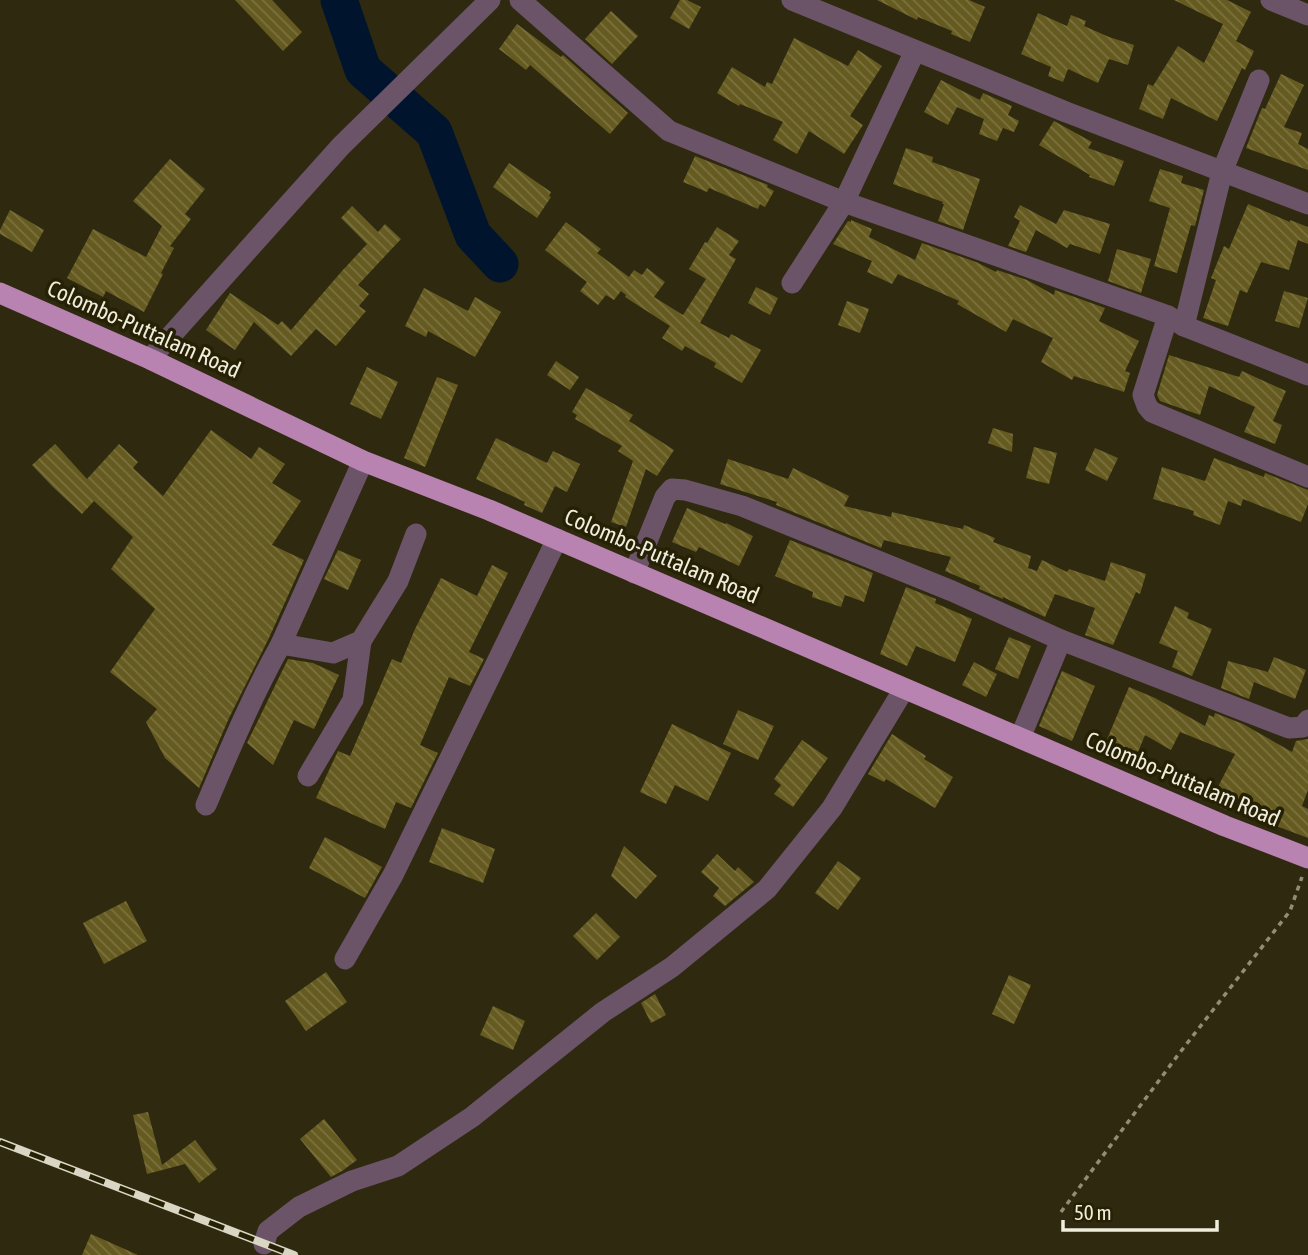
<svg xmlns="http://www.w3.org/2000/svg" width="1308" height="1255" font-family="'Asap Condensed',sans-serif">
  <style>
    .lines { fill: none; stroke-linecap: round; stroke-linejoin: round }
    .river { stroke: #00142d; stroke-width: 37 }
    .building { fill: url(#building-back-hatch) }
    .path { stroke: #918d77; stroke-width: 3.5; stroke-dasharray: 5 5; stroke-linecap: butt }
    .minor { stroke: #6b5368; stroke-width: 21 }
    .trunk { stroke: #b882b1; stroke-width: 21 }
    .rail-casing { stroke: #d9d6c4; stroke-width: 8 }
    .rail { stroke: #262105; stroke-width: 5; stroke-dasharray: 16; stroke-linecap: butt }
    .labels { text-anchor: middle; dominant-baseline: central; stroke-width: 7; stroke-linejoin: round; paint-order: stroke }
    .street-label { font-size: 23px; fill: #f0eddd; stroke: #262105 }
  </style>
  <defs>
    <pattern id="building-back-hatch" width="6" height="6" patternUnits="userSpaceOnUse" patternTransform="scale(1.75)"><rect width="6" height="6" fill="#655a20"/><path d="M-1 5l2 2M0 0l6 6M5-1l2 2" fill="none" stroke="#7b7240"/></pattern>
  </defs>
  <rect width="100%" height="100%" fill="#2f2a0f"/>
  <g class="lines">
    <path class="river" d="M 339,0 L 363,70 L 434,132 L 473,235 L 500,264"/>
  </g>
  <g class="building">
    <path d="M 235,0 L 272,0 L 302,32 L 283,51 Z"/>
    <path d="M 680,0 L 687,0 L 701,7 L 689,29 L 670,18 Z"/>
    <path d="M 877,0 L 969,0 L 985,7 L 970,42 L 951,34 L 952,31 L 918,17 L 917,20 Z"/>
    <path d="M 1174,0 L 1227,0 L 1251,12 L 1236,41 L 1254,51 L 1245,70 L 1242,68 L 1217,121 L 1171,98 L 1163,119 L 1139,109 L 1148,84 L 1153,86 L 1178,46 L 1204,63 L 1223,24 Z"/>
    <path d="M 611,11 L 638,36 L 612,64 L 585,39 Z"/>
    <path d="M 1038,13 L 1067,26 L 1071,15 L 1086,21 L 1084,26 L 1109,37 L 1134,45 L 1128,65 L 1109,59 L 1098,83 L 1068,69 L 1063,82 L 1048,76 L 1051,67 L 1021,54 Z"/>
    <path d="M 517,24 L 561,57 L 563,55 L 628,113 L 610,134 L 530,65 L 526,70 L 499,49 Z"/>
    <path d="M 794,38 L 848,66 L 858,50 L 882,66 L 850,116 L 863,125 L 844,154 L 809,131 L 797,154 L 773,140 L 783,122 L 740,104 L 739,106 L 717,93 L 732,67 L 765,87 L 767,82 L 772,84 Z"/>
    <path d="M 1281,74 L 1304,85 L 1284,127 L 1302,133 L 1298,144 L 1308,149 L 1308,170 L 1246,148 L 1262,108 L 1265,109 Z"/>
    <path d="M 941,80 L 980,100 L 983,93 L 1012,106 L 1008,115 L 1019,121 L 1014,132 L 1003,128 L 997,141 L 979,134 L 984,119 L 957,107 L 948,125 L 924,112 Z"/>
    <path d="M 1054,121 L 1092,142 L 1088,148 L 1124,161 L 1114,186 L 1089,177 L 1090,175 L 1039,145 Z"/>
    <path d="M 906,148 L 933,157 L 932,162 L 980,179 L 963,230 L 938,221 L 944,204 L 942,204 L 943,202 L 893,184 Z"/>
    <path d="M 695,156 L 768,185 L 767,187 L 774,191 L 765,207 L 760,204 L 758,209 L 709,188 L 707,192 L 683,182 Z"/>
    <path d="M 170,159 L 205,189 L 185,214 L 191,219 L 170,246 L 174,248 L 161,273 L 163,274 L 144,312 L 106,291 L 103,297 L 67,278 L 93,229 L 146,257 L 162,226 L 133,201 Z"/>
    <path d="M 509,163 L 551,192 L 549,196 L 551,197 L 537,218 L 493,187 Z"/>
    <path d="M 1160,169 L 1183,176 L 1181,183 L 1204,190 L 1195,226 L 1191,225 L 1177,273 L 1154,266 L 1170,208 L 1149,201 Z"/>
    <path d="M 1248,204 L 1290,222 L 1290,220 L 1308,227 L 1308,244 L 1298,240 L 1289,270 L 1261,262 L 1247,293 L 1240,290 L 1228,326 L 1203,318 L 1216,280 L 1211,278 L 1224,246 L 1229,249 Z"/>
    <path d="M 1020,205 L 1056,224 L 1064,210 L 1110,224 L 1100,254 L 1070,244 L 1067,248 L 1036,230 L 1026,252 L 1008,246 L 1020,221 L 1014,217 Z"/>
    <path d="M 352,206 L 378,232 L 385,224 L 401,239 L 358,285 L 369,294 L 359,306 L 366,311 L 336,346 L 316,329 L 291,356 L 254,322 L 235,350 L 206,330 L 230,293 L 278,325 L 282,321 L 291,330 L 342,271 L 367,244 L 341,218 Z"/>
    <path d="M 10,210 L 44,230 L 32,252 L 0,234 L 0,230 Z"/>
    <path d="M 851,220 L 872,229 L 869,237 L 915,260 L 922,243 L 976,262 L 996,272 L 997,270 L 1027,280 L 1054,295 L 1055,290 L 1105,308 L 1099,321 L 1139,341 L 1125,371 L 1130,373 L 1124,392 L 1074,376 L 1072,380 L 1041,362 L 1053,338 L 1013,319 L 1006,332 L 957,304 L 959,301 L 898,274 L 892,284 L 867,272 L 872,261 L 833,244 L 848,221 L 851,222 Z"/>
    <path d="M 566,222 L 601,249 L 597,253 L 629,277 L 634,270 L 642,275 L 647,268 L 665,282 L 654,297 L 683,315 L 706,279 L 689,269 L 705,242 L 707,243 L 717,227 L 739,241 L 729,255 L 736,259 L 700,323 L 729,338 L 731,334 L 761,350 L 742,383 L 714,367 L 716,363 L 685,346 L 682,351 L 662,338 L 670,326 L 625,297 L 626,295 L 621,291 L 614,300 L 606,295 L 598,305 L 580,291 L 587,282 L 545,250 Z"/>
    <path d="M 1117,249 L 1151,259 L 1141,293 L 1108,281 Z"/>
    <path d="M 756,287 L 778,298 L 770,315 L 748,303 Z"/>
    <path d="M 424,288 L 468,311 L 475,297 L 501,312 L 475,357 L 428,331 L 426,337 L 405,326 Z"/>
    <path d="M 1284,291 L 1308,298 L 1299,328 L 1275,321 Z"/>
    <path d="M 847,301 L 869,309 L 860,333 L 838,325 Z"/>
    <path d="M 1169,355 L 1239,377 L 1242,371 L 1286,391 L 1273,421 L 1282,425 L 1275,444 L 1244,432 L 1255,407 L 1209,386 L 1200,415 L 1160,401 L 1157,395 Z"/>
    <path d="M 556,361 L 579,377 L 570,390 L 547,375 Z"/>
    <path d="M 367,367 L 398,382 L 381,419 L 350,404 Z"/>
    <path d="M 437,377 L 458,385 L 425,467 L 404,458 Z"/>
    <path d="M 586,388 L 633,415 L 629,421 L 674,450 L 657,476 L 646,469 L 626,527 L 611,522 L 633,461 L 618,451 L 622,446 L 575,419 L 577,415 L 572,412 Z"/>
    <path d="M 993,428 L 1013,434 L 1012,452 L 988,443 Z"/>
    <path d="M 211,430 L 251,459 L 259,447 L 285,464 L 272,483 L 301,501 L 272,545 L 304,560 L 269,638 L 229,718 L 199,788 L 165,758 L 146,722 L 157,709 L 110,672 L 155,609 L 111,569 L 133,537 L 94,501 L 82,514 L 53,487 L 32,465 L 55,444 L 87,479 L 119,444 L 138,462 L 133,468 L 163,496 Z"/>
    <path d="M 496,438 L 547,463 L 553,451 L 580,464 L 567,492 L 555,486 L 542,513 L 524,505 L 525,502 L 476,479 Z"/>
    <path d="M 1034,447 L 1057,453 L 1049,484 L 1026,478 Z"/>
    <path d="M 1095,448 L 1118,458 L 1107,481 L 1085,470 Z"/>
    <path d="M 1214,458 L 1264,477 L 1265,473 L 1308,490 L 1308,504 L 1301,522 L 1243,499 L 1241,506 L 1228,501 L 1220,525 L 1193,515 L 1194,511 L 1153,499 L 1162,467 L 1205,481 Z"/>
    <path d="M 728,459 L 788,479 L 793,468 L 849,496 L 844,506 L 891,517 L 892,512 L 963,529 L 964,525 L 995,538 L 993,542 L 1031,556 L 1028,568 L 1037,571 L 1042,560 L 1067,572 L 1069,569 L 1105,581 L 1111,562 L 1146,574 L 1140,594 L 1136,592 L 1113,645 L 1085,635 L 1095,608 L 1055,594 L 1045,617 L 1003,597 L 1003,599 L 979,589 L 980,586 L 945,571 L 951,557 L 884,540 L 881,548 L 776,505 L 777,502 L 720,484 Z"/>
    <path d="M 687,508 L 725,524 L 726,523 L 753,536 L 739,566 L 699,547 L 696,552 L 672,542 Z"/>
    <path d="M 790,540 L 873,573 L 864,602 L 845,595 L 841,607 L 812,597 L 813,592 L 775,576 Z"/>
    <path d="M 338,550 L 361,560 L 348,590 L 324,579 Z"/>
    <path d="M 492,565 L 508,573 L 469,652 L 484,659 L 470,686 L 449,677 L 420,745 L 438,753 L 411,808 L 396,802 L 385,829 L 316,798 L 338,751 L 350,756 L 392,659 L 401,663 L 415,629 L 441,578 L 477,596 Z"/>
    <path d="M 906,587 L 936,599 L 935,603 L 972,619 L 955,662 L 916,646 L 907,666 L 880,654 Z"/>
    <path d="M 1175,606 L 1189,613 L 1187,618 L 1212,629 L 1192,676 L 1172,667 L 1178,651 L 1159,643 Z"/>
    <path d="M 1009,637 L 1031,646 L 1018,679 L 995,669 Z"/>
    <path d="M 1274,657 L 1306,670 L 1295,699 L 1254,682 L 1249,699 L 1221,688 L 1228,661 L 1268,672 Z"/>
    <path d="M 288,659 L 313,663 L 339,675 L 314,729 L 294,720 L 273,765 L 247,743 Z"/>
    <path d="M 974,662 L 997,674 L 986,697 L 962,685 Z"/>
    <path d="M 1062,671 L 1095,686 L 1072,741 L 1039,726 Z"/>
    <path d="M 1129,687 L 1155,698 L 1205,726 L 1209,715 L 1214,717 L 1215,713 L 1243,724 L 1292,752 L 1296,741 L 1308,739 L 1308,790 L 1302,806 L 1308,809 L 1308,838 L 1279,827 L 1232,800 L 1226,810 L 1210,802 L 1235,754 L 1180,732 L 1171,750 L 1145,735 L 1136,757 L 1105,744 Z"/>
    <path d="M 738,710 L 774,726 L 758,760 L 723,744 Z"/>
    <path d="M 672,724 L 731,753 L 708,801 L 675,785 L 666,804 L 640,792 Z"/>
    <path d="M 892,734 L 926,756 L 924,759 L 953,777 L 935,808 L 886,779 L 884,782 L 868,774 Z"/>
    <path d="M 802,740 L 828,758 L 793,807 L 774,794 L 781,785 L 774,779 Z"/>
    <path d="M 442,828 L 495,849 L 483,883 L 429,862 Z"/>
    <path d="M 325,837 L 382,867 L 365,898 L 309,868 Z"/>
    <path d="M 624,846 L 657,876 L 636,899 L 611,876 Z"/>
    <path d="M 717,854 L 735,871 L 738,867 L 754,882 L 725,906 L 713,896 L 719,888 L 701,872 Z"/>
    <path d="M 838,861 L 861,878 L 838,910 L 815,893 Z"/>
    <path d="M 126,901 L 147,941 L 104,964 L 83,923 Z"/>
    <path d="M 596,913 L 620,937 L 597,960 L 573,936 Z"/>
    <path d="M 326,972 L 347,1002 L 306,1031 L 285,1001 Z"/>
    <path d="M 1009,975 L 1031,985 L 1014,1024 L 992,1014 Z"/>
    <path d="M 655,994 L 666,1015 L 651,1023 L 641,1003 Z"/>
    <path d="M 493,1006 L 525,1021 L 513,1050 L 480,1035 Z"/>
    <path d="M 148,1112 L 162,1165 L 195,1140 L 217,1169 L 199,1183 L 185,1164 L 147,1174 L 133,1115 Z"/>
    <path d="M 324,1119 L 357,1160 L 342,1171 L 331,1177 L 300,1139 Z"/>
    <path d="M 91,1234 L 138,1255 L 82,1255 Z"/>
  </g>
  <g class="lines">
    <path class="path" d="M 1061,1212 L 1178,1055 L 1290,911 L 1302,877"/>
    <g class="minor">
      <path d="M 520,0 L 669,131 L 844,202 L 1168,316 L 1184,326 L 1308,375"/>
      <path d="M 792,0 L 1066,112 L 1308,204"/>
      <path d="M 1271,0 L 1308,15"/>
      <path d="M 792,283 L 844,202 L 915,51"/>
      <path d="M 1168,316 L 1143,395 L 1147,406 L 1152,412 L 1308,477"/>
      <path d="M 1184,326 L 1222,172 L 1259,80"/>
      <path d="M 150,359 L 341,146 L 490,0"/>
      <path d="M 634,573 L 665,497 L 672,489 L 685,490 L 742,506 L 952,591 L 1061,640 L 1289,728 L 1303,727 L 1308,720"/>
      <path d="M 281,644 L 363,461"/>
      <path d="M 1020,738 L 1061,640"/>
      <path d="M 308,776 L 353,700 L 361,641"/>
      <path d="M 206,805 C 229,751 252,696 281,644 L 333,653 L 361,641 L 398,581 L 416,534"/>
      <path d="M 345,959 L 393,875 L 557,539"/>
      <path d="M 264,1244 L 268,1231 L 299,1207 L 352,1181 L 398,1166 L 472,1117 L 603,1012 L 672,967 L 767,889 L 832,808 L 904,689"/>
    </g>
    <path class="trunk" d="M 0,293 L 150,359 L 363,461 L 489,510 L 1225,826 L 1308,858"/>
    <g class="rail-casing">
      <path id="rail" d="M 0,1142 L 294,1255"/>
    </g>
    <use href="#rail" class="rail"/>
  </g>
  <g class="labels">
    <g class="street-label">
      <text transform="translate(144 329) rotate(24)">Colombo-Puttalam Road</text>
      <text transform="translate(662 556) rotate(23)">Colombo-Puttalam Road</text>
      <text transform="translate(1183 779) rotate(23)">Colombo-Puttalam Road</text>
    </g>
  </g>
  <path d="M1063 1220v10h154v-10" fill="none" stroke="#f0eddd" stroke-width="3.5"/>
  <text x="1074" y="1220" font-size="21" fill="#f0eddd" stroke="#262105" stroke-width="5" paint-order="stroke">50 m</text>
</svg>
